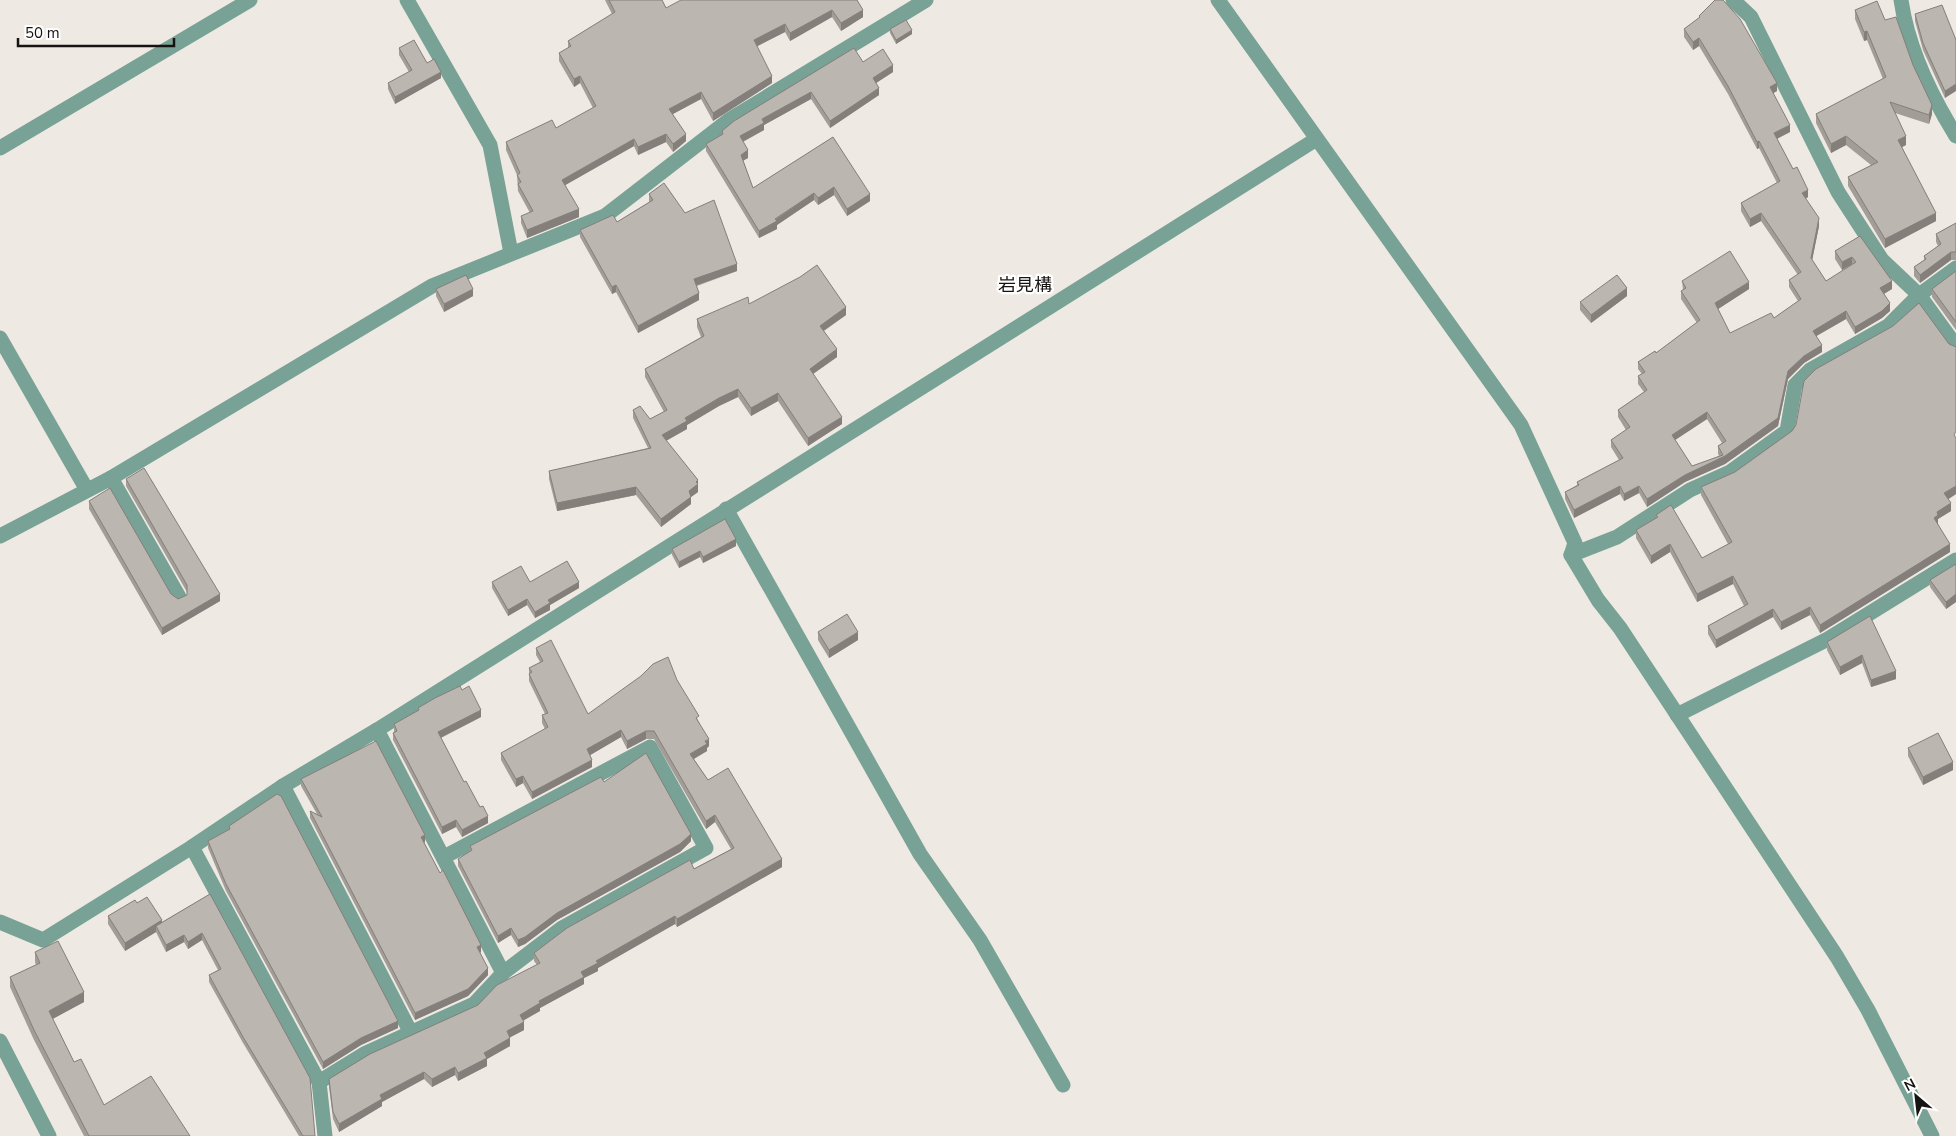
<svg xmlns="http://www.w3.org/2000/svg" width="1956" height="1136" font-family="'Nunito Sans','Noto Sans JP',sans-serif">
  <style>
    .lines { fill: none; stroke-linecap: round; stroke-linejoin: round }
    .street { stroke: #78a296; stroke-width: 15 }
    .wall { fill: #a29d97; fill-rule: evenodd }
    .shaded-wall { fill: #847f7b }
    .building { fill: #bcb6b0; stroke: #847f7b; fill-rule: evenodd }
    .labels { text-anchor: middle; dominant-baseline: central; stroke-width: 4.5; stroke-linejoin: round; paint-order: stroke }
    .quarter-label { font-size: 18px; fill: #161412; stroke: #fff }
  </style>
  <rect width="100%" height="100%" fill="#efe9e3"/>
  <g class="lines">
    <g class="street">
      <path d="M 407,0 L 490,145 L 511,253"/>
      <path d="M 1218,0 L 1521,425 L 1575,543 L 1571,555 L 1598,600 L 1620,628 L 1837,957 L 1868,1010 L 1932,1136"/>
      <path d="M 1733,0 L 1751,17 L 1838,192 L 1882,260 L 1919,295 L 1956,346"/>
      <path d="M 1901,0 C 1908,49 1930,94 1956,136"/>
      <path d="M 0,148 L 250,0"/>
      <path d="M 0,338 L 87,490"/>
      <path d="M 111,478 L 179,597"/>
      <path d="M 726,509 L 920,854 L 980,940 L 1063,1085"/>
      <path d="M 0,536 L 111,478 L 432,286 L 605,216 L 729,120 L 926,0"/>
      <path d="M 1571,555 L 1617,537 L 1690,490 L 1730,472 L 1787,431 L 1795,385 L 1810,370 L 1888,326 L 1919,295 L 1956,268"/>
      <path d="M 1677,715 L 1828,639 L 1956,560"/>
      <path d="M 377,730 L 503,973"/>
      <path d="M 283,786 L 411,1033"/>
      <path d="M 192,847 L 319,1082 L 325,1136"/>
      <path d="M 0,922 L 43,940 L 192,847 L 283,786 L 377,730 L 1315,140"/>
      <path d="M 0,1041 L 49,1136"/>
      <path d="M 319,1082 L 366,1053 L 474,1004 L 503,973 L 562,928 L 706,848 L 650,747 L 444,857"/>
    </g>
  </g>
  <g class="wall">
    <path d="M 605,0 L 662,0 L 666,8 L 857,0 L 863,17 L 841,31 L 832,17 L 790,41 L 785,32 L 757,46 L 772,83 L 713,121 L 701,99 L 673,114 L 686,141 L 673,152 L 666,142 L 638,155 L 634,146 L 565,185 L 579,217 L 527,238 L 521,223 L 521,216 L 530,213 L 518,191 L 517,175 L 506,150 L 506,142 L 556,128 L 593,108 L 580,83 L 574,87 L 559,61 L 559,53 L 568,48 L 568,41 L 612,14 Z"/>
    <path d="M 1855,10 L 1885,20 L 1913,65 L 1932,114 L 1929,124 L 1895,113 L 1906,145 L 1902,147 L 1936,221 L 1885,248 L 1848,186 L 1848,177 L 1871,165 L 1846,145 L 1831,153 L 1816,123 L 1816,114 L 1883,79 L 1867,40 L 1864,41 L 1855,19 Z"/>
    <path d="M 1915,14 L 1956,40 L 1945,98 L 1923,50 L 1915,21 Z"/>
    <path d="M 1699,16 L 1777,91 L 1773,93 L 1790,132 L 1777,139 L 1808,197 L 1805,199 L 1819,226 L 1812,260 L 1826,281 L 1852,265 L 1842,270 L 1835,259 L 1835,251 L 1860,236 L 1892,289 L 1884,294 L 1890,311 L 1882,318 L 1855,334 L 1846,319 L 1816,336 L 1822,352 L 1804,363 L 1788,379 L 1778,426 L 1725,464 L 1685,482 L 1647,507 L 1639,493 L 1624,501 L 1620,494 L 1574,518 L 1565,499 L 1565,492 L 1577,485 L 1577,482 L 1619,460 L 1611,447 L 1611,440 L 1626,430 L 1618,417 L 1618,410 L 1644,392 L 1638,384 L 1638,376 L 1642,374 L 1638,369 L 1638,362 L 1656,353 L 1697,323 L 1681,299 L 1681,291 L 1683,290 L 1682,281 L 1749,289 L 1718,309 L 1730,333 L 1774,318 L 1798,301 L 1789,287 L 1789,280 L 1798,275 L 1761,221 L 1750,227 L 1741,211 L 1741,203 L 1777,183 L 1759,148 L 1757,149 L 1728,94 L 1699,46 L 1693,50 L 1684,37 L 1684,29 L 1699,18 ZM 1707,419 L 1722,443 L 1718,446 L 1718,454 L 1719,456 L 1692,466 L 1675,440 Z"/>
    <path d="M 890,29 L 912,34 L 896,44 L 890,33 Z"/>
    <path d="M 399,48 L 441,78 L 395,104 L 388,89 L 388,83 L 409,72 L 399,55 Z"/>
    <path d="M 863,62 L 893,72 L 876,83 L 879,95 L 830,128 L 811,99 L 764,125 L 764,130 L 743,142 L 748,158 L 743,160 L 753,188 L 833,137 L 870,201 L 847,216 L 834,195 L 818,205 L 814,200 L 777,225 L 777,229 L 759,238 L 706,151 L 706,144 L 722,135 L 722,131 Z"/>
    <path d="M 649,194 L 685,213 L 737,271 L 697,286 L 699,300 L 638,333 L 616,292 L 612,294 L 580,237 L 580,230 L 617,222 L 649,202 Z"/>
    <path d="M 1956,223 L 1956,260 L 1951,260 L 1920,283 L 1914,276 L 1914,267 L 1924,260 L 1924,256 L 1938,246 L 1936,242 L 1936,234 Z"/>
    <path d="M 1956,271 L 1956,330 L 1932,297 L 1932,289 Z"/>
    <path d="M 436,289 L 473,296 L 444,312 L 436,296 Z"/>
    <path d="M 1627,296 L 1591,323 L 1580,310 L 1580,302 Z"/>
    <path d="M 749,304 L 846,315 L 824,331 L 837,357 L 813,374 L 842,424 L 808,446 L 778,401 L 751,416 L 738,397 L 719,406 L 687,425 L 687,429 L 666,441 L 698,480 L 698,492 L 691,497 L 691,504 L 661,527 L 636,495 L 557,511 L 549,479 L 549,471 L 648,448 L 633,418 L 633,410 L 650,419 L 664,412 L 645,377 L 645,369 L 701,337 L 697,327 L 697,319 Z"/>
    <path d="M 126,479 L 220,601 L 162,635 L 89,509 L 89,501 L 171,594 L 178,599 L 187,595 L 187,592 L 126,486 Z"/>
    <path d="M 1701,487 L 1956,494 L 1948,499 L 1951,511 L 1938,519 L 1938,524 L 1950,552 L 1820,633 L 1810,615 L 1781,630 L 1773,617 L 1716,648 L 1708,634 L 1708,626 L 1744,606 L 1733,584 L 1697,602 L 1670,552 L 1651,564 L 1636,538 L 1636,530 L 1656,518 L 1656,515 L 1702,558 L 1728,544 L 1701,495 Z"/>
    <path d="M 736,546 L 703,563 L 700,557 L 679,568 L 672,555 L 672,549 Z"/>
    <path d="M 1956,564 L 1956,602 L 1946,609 L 1930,587 L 1930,580 Z"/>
    <path d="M 492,582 L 530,582 L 579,588 L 550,605 L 550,610 L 535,618 L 527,605 L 508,616 L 492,588 Z"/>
    <path d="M 1870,616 L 1896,679 L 1871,687 L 1862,663 L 1840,675 L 1827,650 L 1827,642 Z"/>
    <path d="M 818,632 L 858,640 L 829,658 L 818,640 Z"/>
    <path d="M 536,648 L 588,714 L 677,680 L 699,722 L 709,746 L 707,748 L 707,751 L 694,759 L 708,780 L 782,867 L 677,927 L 675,924 L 598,968 L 598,971 L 584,978 L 584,984 L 540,1008 L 540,1011 L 523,1021 L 524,1030 L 510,1037 L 510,1046 L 487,1059 L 487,1066 L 458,1081 L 455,1075 L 432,1087 L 424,1079 L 382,1102 L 382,1106 L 339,1132 L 333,1119 L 329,1087 L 329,1079 L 478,1005 L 537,965 L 534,961 L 534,953 L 731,849 L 715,822 L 706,829 L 654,739 L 646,739 L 627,749 L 621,737 L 590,755 L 592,767 L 532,799 L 523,783 L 516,787 L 501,760 L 501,753 L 545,729 L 542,723 L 542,715 L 545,714 L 529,681 L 529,668 L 540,662 L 536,655 Z"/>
    <path d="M 462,690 L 481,717 L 441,738 L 464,782 L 488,823 L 462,837 L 456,827 L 442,834 L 393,740 L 393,733 L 394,732 L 394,724 L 418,711 L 418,708 Z"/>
    <path d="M 1908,748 L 1953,770 L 1923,785 L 1908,756 Z"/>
    <path d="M 301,779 L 425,842 L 424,843 L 481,952 L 480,953 L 488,975 L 468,996 L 415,1020 L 310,818 L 310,811 L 317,814 L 301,786 Z"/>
    <path d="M 604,782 L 691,841 L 680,852 L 557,920 L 525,944 L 518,947 L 511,935 L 498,943 L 458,866 L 458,859 L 470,851 L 470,846 Z"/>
    <path d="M 229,826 L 398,1028 L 361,1045 L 323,1069 L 226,891 L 208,848 L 208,841 L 229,829 Z"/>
    <path d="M 210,894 L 315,1136 L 299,1136 L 243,1043 L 209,982 L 209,975 L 218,970 L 202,940 L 188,949 L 184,942 L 166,952 L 156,932 L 125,951 L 108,924 L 108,916 L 137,903 L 162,922 Z"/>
    <path d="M 35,952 L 84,1002 L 52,1019 L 74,1062 L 104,1105 L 190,1136 L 84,1136 L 34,1040 L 10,987 L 10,977 L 36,965 L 35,962 Z"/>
  </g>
  <g class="shaded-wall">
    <path d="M 832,10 L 832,17 L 790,41 L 790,33 Z"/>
    <path d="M 863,10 L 863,17 L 841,31 L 841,23 Z"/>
    <path d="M 785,24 L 785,32 L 754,48 L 754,40 Z"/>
    <path d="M 912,30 L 912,34 L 896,44 L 896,40 Z"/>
    <path d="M 1867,31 L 1867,40 L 1864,41 L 1864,32 Z"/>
    <path d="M 1699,38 L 1699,46 L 1693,50 L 1693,42 Z"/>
    <path d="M 893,65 L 893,72 L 873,85 L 873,78 Z"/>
    <path d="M 441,72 L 441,78 L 395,104 L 395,97 Z"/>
    <path d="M 580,76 L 580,83 L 574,87 L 574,79 Z"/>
    <path d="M 772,76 L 772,83 L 713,121 L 713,113 Z"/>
    <path d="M 1777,83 L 1777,91 L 1770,95 L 1770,87 Z"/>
    <path d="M 1956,84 L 1956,91 L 1945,98 L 1945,91 Z"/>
    <path d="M 879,88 L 879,95 L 830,128 L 830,121 Z"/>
    <path d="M 701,92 L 701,99 L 669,116 L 669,109 Z"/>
    <path d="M 811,92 L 811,99 L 764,125 L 764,130 L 740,143 L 740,136 L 762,119 Z"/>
    <path d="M 1932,105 L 1932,114 L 1929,124 L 1929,115 Z"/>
    <path d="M 1790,125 L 1790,132 L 1774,140 L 1774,133 Z"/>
    <path d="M 666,134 L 666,142 L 638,155 L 638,147 Z"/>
    <path d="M 686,134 L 686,141 L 673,152 L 673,144 Z"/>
    <path d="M 1846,136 L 1846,145 L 1831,153 L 1831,144 Z"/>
    <path d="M 1906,136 L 1906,145 L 1898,149 L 1898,140 Z"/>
    <path d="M 634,139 L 634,146 L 562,187 L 562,180 Z"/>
    <path d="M 1759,141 L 1759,148 L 1757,149 L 1757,142 Z"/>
    <path d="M 748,150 L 748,158 L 741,162 L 741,155 Z"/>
    <path d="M 834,187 L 834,195 L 818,205 L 818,198 Z"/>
    <path d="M 1808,190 L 1808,197 L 1802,201 L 1802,193 Z"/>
    <path d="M 814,193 L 814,200 L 777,225 L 777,229 L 759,238 L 759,231 Z"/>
    <path d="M 870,194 L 870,201 L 847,216 L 847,209 Z"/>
    <path d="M 579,209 L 579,217 L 527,238 L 527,230 Z"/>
    <path d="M 1761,213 L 1761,221 L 1750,227 L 1750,219 Z"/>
    <path d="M 1936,213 L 1936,221 L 1885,248 L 1885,239 Z"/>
    <path d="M 1819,218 L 1819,226 L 1811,266 L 1811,258 Z"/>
    <path d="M 1951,252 L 1951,260 L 1920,283 L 1920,275 Z"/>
    <path d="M 1852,257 L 1852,264 L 1842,270 L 1842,262 Z"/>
    <path d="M 737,264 L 737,271 L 694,286 L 694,279 Z"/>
    <path d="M 1892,281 L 1892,289 L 1880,296 L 1880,288 Z"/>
    <path d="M 1749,282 L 1749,289 L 1715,311 L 1715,303 Z"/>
    <path d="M 616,285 L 616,292 L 612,294 L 612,287 Z"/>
    <path d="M 1627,288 L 1627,296 L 1591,323 L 1591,315 Z"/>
    <path d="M 473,289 L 473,296 L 444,312 L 444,304 Z"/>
    <path d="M 699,293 L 699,300 L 638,333 L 638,326 Z"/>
    <path d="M 1890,303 L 1890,311 L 1882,318 L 1855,334 L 1855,327 Z"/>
    <path d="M 846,307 L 846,315 L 820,333 L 820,326 Z"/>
    <path d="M 1846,311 L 1846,319 L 1813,338 L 1813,331 Z"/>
    <path d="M 1822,345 L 1822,352 L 1804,363 L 1788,379 L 1778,426 L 1725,464 L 1685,482 L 1647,507 L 1647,499 L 1685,475 L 1725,456 L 1788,371 L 1804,356 Z"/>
    <path d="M 837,349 L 837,357 L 810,376 L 810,369 Z"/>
    <path d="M 738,389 L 738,397 L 719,406 L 687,425 L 687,429 L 662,443 L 662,435 L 685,418 L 719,398 Z"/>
    <path d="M 778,393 L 778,401 L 751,416 L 751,408 Z"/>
    <path d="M 1707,412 L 1707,419 L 1672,442 L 1672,435 Z"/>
    <path d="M 842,417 L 842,424 L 808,446 L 808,438 Z"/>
    <path d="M 698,480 L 698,492 L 691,497 L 691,504 L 661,527 L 661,519 L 689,491 Z"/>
    <path d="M 1620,486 L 1620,494 L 1574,518 L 1574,510 Z"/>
    <path d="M 1639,486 L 1639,493 L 1624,501 L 1624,494 Z"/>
    <path d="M 1956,486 L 1956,494 L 1944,502 L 1944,493 Z"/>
    <path d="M 636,487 L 636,495 L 557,511 L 557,503 Z"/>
    <path d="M 1951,503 L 1951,511 L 1938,519 L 1938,524 L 1934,526 L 1934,518 L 1937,512 Z"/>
    <path d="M 736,539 L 736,546 L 703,563 L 703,557 Z"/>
    <path d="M 1670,544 L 1670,552 L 1651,564 L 1651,556 Z"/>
    <path d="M 1950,544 L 1950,552 L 1820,633 L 1820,625 Z"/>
    <path d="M 700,551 L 700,557 L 679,568 L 679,562 Z"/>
    <path d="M 1733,576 L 1733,584 L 1697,602 L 1697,594 Z"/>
    <path d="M 579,582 L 579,588 L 550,605 L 550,610 L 535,618 L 535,612 L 548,600 Z"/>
    <path d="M 220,594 L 220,601 L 162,635 L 162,628 Z"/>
    <path d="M 1956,594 L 1956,602 L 1946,609 L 1946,602 Z"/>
    <path d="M 527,599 L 527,605 L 508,616 L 508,610 Z"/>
    <path d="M 1810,607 L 1810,615 L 1781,630 L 1781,622 Z"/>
    <path d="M 1773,609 L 1773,617 L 1716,648 L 1716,640 Z"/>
    <path d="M 858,632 L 858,640 L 829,658 L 829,650 Z"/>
    <path d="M 1862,655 L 1862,663 L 1840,675 L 1840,667 Z"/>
    <path d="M 1896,671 L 1896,679 L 1871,687 L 1871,680 Z"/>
    <path d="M 481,710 L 481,717 L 438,739 L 438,732 Z"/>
    <path d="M 621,730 L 621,737 L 587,757 L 587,749 Z"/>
    <path d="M 646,731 L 646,739 L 627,749 L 627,741 Z"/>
    <path d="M 709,739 L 709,746 L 707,748 L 707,751 L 690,761 L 690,754 Z"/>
    <path d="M 592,760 L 592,767 L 532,799 L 532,792 Z"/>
    <path d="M 1953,762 L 1953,770 L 1923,785 L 1923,777 Z"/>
    <path d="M 523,776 L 523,783 L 516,787 L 516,779 Z"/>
    <path d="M 715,815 L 715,822 L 706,829 L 706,821 Z"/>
    <path d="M 488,816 L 488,823 L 462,837 L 462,830 Z"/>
    <path d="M 456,820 L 456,827 L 442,834 L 442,827 Z"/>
    <path d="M 691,834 L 691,841 L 680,852 L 557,920 L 525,944 L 518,947 L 518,940 L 557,913 Z"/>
    <path d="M 425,835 L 425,842 L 421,844 L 421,837 Z"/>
    <path d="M 782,859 L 782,867 L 677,927 L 677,919 Z"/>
    <path d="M 675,916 L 675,924 L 598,968 L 598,971 L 584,978 L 584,984 L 540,1008 L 540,1011 L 520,1022 L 520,1015 L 596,961 Z"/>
    <path d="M 162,920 L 162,928 L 156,926 L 156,932 L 125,951 L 125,943 Z"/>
    <path d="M 511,928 L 511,935 L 498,943 L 498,936 Z"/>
    <path d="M 202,933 L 202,940 L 188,949 L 188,942 Z"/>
    <path d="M 184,935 L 184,942 L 166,952 L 166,945 Z"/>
    <path d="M 481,945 L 481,952 L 477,954 L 477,947 Z"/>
    <path d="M 488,968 L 488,975 L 468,996 L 415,1020 L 415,1013 Z"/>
    <path d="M 84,992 L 84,1002 L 49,1021 L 49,1011 Z"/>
    <path d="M 398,1021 L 398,1028 L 361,1045 L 323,1069 L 323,1062 L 361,1038 Z"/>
    <path d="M 524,1022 L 524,1030 L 507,1039 L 507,1031 Z"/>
    <path d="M 510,1038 L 510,1046 L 487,1059 L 487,1066 L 458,1081 L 458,1073 L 484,1053 Z"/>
    <path d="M 455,1067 L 455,1075 L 432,1087 L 432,1079 Z"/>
    <path d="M 424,1072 L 424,1079 L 382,1102 L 382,1106 L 339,1132 L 339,1124 L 380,1095 Z"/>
  </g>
  <g class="building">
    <path d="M 609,0 L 662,0 L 666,8 L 681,0 L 857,0 L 863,10 L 841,23 L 832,10 L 790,33 L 785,24 L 754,40 L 772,76 L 713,113 L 701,92 L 669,109 L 686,134 L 673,144 L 666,134 L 638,147 L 634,139 L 562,180 L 579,209 L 527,230 L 521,216 L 533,211 L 518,184 L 521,182 L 517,175 L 520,173 L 506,142 L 552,120 L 556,128 L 596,106 L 580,76 L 574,79 L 559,53 L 571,46 L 568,41 L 615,12 Z"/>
    <path d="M 1715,0 L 1723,0 L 1740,19 L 1777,83 L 1770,87 L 1790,125 L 1774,133 L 1793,169 L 1797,167 L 1808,190 L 1802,193 L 1819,218 L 1811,258 L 1826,281 L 1856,262 L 1852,257 L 1842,262 L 1835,251 L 1860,236 L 1892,281 L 1880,288 L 1890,303 L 1882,311 L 1855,327 L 1846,311 L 1813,331 L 1822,345 L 1804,356 L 1788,371 L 1778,418 L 1725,456 L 1685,475 L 1647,499 L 1639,486 L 1624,494 L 1620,486 L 1574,510 L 1565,492 L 1579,485 L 1577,482 L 1623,458 L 1611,440 L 1630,427 L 1618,410 L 1647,390 L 1638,376 L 1645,372 L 1638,362 L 1655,351 L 1656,353 L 1700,320 L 1681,291 L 1686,288 L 1682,281 L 1730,251 L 1749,282 L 1715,303 L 1730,333 L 1771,313 L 1774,318 L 1801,299 L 1789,280 L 1801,272 L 1761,213 L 1750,219 L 1741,203 L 1780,181 L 1759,141 L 1757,142 L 1728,86 L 1699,38 L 1693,42 L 1684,29 L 1700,17 L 1699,16 ZM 1707,412 L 1726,441 L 1718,446 L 1723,455 L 1692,466 L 1672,435 Z"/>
    <path d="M 1877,1 L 1885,20 L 1896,17 L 1913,65 L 1932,105 L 1929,115 L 1890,102 L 1906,136 L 1898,140 L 1936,213 L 1885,239 L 1848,177 L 1878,162 L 1846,136 L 1831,144 L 1816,114 L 1886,77 L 1867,31 L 1864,32 L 1855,10 Z"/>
    <path d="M 1942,5 L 1956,40 L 1956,84 L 1945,91 L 1923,43 L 1915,14 Z"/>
    <path d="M 906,20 L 912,30 L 896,40 L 890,29 Z"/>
    <path d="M 414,40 L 427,63 L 434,59 L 441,72 L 395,97 L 388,83 L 412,70 L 399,48 Z"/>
    <path d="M 854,48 L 863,62 L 883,49 L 893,65 L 873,78 L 879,88 L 830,121 L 811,92 L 762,119 L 764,123 L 740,136 L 748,150 L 741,155 L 753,188 L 833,137 L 870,194 L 847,209 L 834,187 L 818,198 L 814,193 L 775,219 L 777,221 L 759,231 L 706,144 L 723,134 L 722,131 L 734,121 Z"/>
    <path d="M 664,183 L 685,213 L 714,200 L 737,264 L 694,279 L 699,293 L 638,326 L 616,285 L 612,287 L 580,230 L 613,215 L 617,222 L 653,200 L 649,194 Z"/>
    <path d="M 1956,223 L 1956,252 L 1951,252 L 1920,275 L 1914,267 L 1926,259 L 1924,256 L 1941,244 L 1936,234 Z"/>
    <path d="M 817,265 L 846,307 L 820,326 L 837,349 L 810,369 L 842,417 L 808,438 L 778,393 L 751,408 L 738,389 L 719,398 L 685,418 L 687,421 L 662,435 L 698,480 L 696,482 L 698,484 L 689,491 L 691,497 L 661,519 L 636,487 L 557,503 L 549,471 L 651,448 L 633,410 L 640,406 L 650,419 L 667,410 L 645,369 L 704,336 L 697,319 L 748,297 L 749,304 L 800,277 Z"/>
    <path d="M 1956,271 L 1956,322 L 1932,289 Z"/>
    <path d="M 466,275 L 473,289 L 444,304 L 436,289 Z"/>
    <path d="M 1617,275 L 1627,288 L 1591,315 L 1580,302 Z"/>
    <path d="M 1919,303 L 1949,344 L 1956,347 L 1956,431 L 1954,435 L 1956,438 L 1956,486 L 1944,493 L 1951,503 L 1937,512 L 1938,515 L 1934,518 L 1950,544 L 1820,625 L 1810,607 L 1781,622 L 1773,609 L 1716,640 L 1708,626 L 1748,604 L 1733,576 L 1697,594 L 1670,544 L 1651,556 L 1636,530 L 1658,517 L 1656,515 L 1671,505 L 1702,558 L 1732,542 L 1701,487 L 1735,472 L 1792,431 L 1796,425 L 1804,381 L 1816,369 L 1893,326 Z"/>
    <path d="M 144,468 L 220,594 L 162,628 L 89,501 L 110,488 L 171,594 L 178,599 L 187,595 L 187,585 L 126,479 Z"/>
    <path d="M 725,519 L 736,539 L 703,557 L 700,551 L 679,562 L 672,549 Z"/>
    <path d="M 567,561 L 579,582 L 548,600 L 550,603 L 535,612 L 527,599 L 508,610 L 492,582 L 521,566 L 530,582 Z"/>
    <path d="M 1956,564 L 1956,594 L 1946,602 L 1930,580 Z"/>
    <path d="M 847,614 L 858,632 L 829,650 L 818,632 Z"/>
    <path d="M 1870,616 L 1896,671 L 1871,680 L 1862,655 L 1840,667 L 1827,642 Z"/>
    <path d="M 551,640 L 588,714 L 641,676 L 653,664 L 668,657 L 677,680 L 699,716 L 696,718 L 709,739 L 705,741 L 707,744 L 690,754 L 708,780 L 728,768 L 782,859 L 677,919 L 675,916 L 596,961 L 598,963 L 581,972 L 584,977 L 539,1001 L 540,1003 L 520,1015 L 524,1022 L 507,1031 L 510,1038 L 484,1053 L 487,1058 L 458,1073 L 455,1067 L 432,1079 L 424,1072 L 380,1095 L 382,1099 L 339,1124 L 333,1112 L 329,1079 L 370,1054 L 478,1005 L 497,985 L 540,963 L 534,953 L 567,928 L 690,860 L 694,869 L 734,848 L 715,815 L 706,821 L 654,731 L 646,731 L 627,741 L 621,730 L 587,749 L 592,760 L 532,792 L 523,776 L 516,779 L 501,753 L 548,727 L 542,715 L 548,713 L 529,674 L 532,672 L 529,668 L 543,661 L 536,648 Z"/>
    <path d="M 460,686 L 462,690 L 469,686 L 481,710 L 438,732 L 464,782 L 466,781 L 480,807 L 483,806 L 488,816 L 462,830 L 456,820 L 442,827 L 393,733 L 397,731 L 394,724 L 419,710 L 418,708 L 435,698 Z"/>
    <path d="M 1938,733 L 1953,762 L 1923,777 L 1908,748 Z"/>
    <path d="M 376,741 L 425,835 L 421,837 L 440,873 L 443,870 L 481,945 L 477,947 L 488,968 L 468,989 L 415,1013 L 310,811 L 322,817 L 301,779 Z"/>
    <path d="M 646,753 L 691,834 L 680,844 L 557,913 L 525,937 L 518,940 L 511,928 L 498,936 L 458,859 L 472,850 L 470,846 L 601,777 L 604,782 Z"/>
    <path d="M 277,794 L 281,796 L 398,1021 L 361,1038 L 323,1062 L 226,884 L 208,841 L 230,829 L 229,826 Z"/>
    <path d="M 210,894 L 310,1078 L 315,1136 L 303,1136 L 243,1037 L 209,975 L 221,969 L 202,933 L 188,942 L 184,935 L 166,945 L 156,926 Z"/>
    <path d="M 147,897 L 162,920 L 125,943 L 108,916 L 135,900 L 137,903 Z"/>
    <path d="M 58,941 L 84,992 L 49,1011 L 74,1062 L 81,1059 L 104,1105 L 151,1076 L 190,1136 L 89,1136 L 34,1030 L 10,977 L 40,963 L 35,952 Z"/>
  </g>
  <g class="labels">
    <g class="quarter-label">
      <text x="1025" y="285">岩見構</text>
    </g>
  </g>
  <g transform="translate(1916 1096) rotate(332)" stroke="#ffffff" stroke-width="4" paint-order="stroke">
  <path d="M0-4L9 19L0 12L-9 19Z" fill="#161412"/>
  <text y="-8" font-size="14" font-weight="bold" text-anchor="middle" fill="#161412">N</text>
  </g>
  <path d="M18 38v8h156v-8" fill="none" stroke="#161412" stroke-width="2.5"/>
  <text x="25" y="38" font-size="15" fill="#161412" stroke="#ffffff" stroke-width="4" paint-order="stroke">50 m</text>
</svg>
